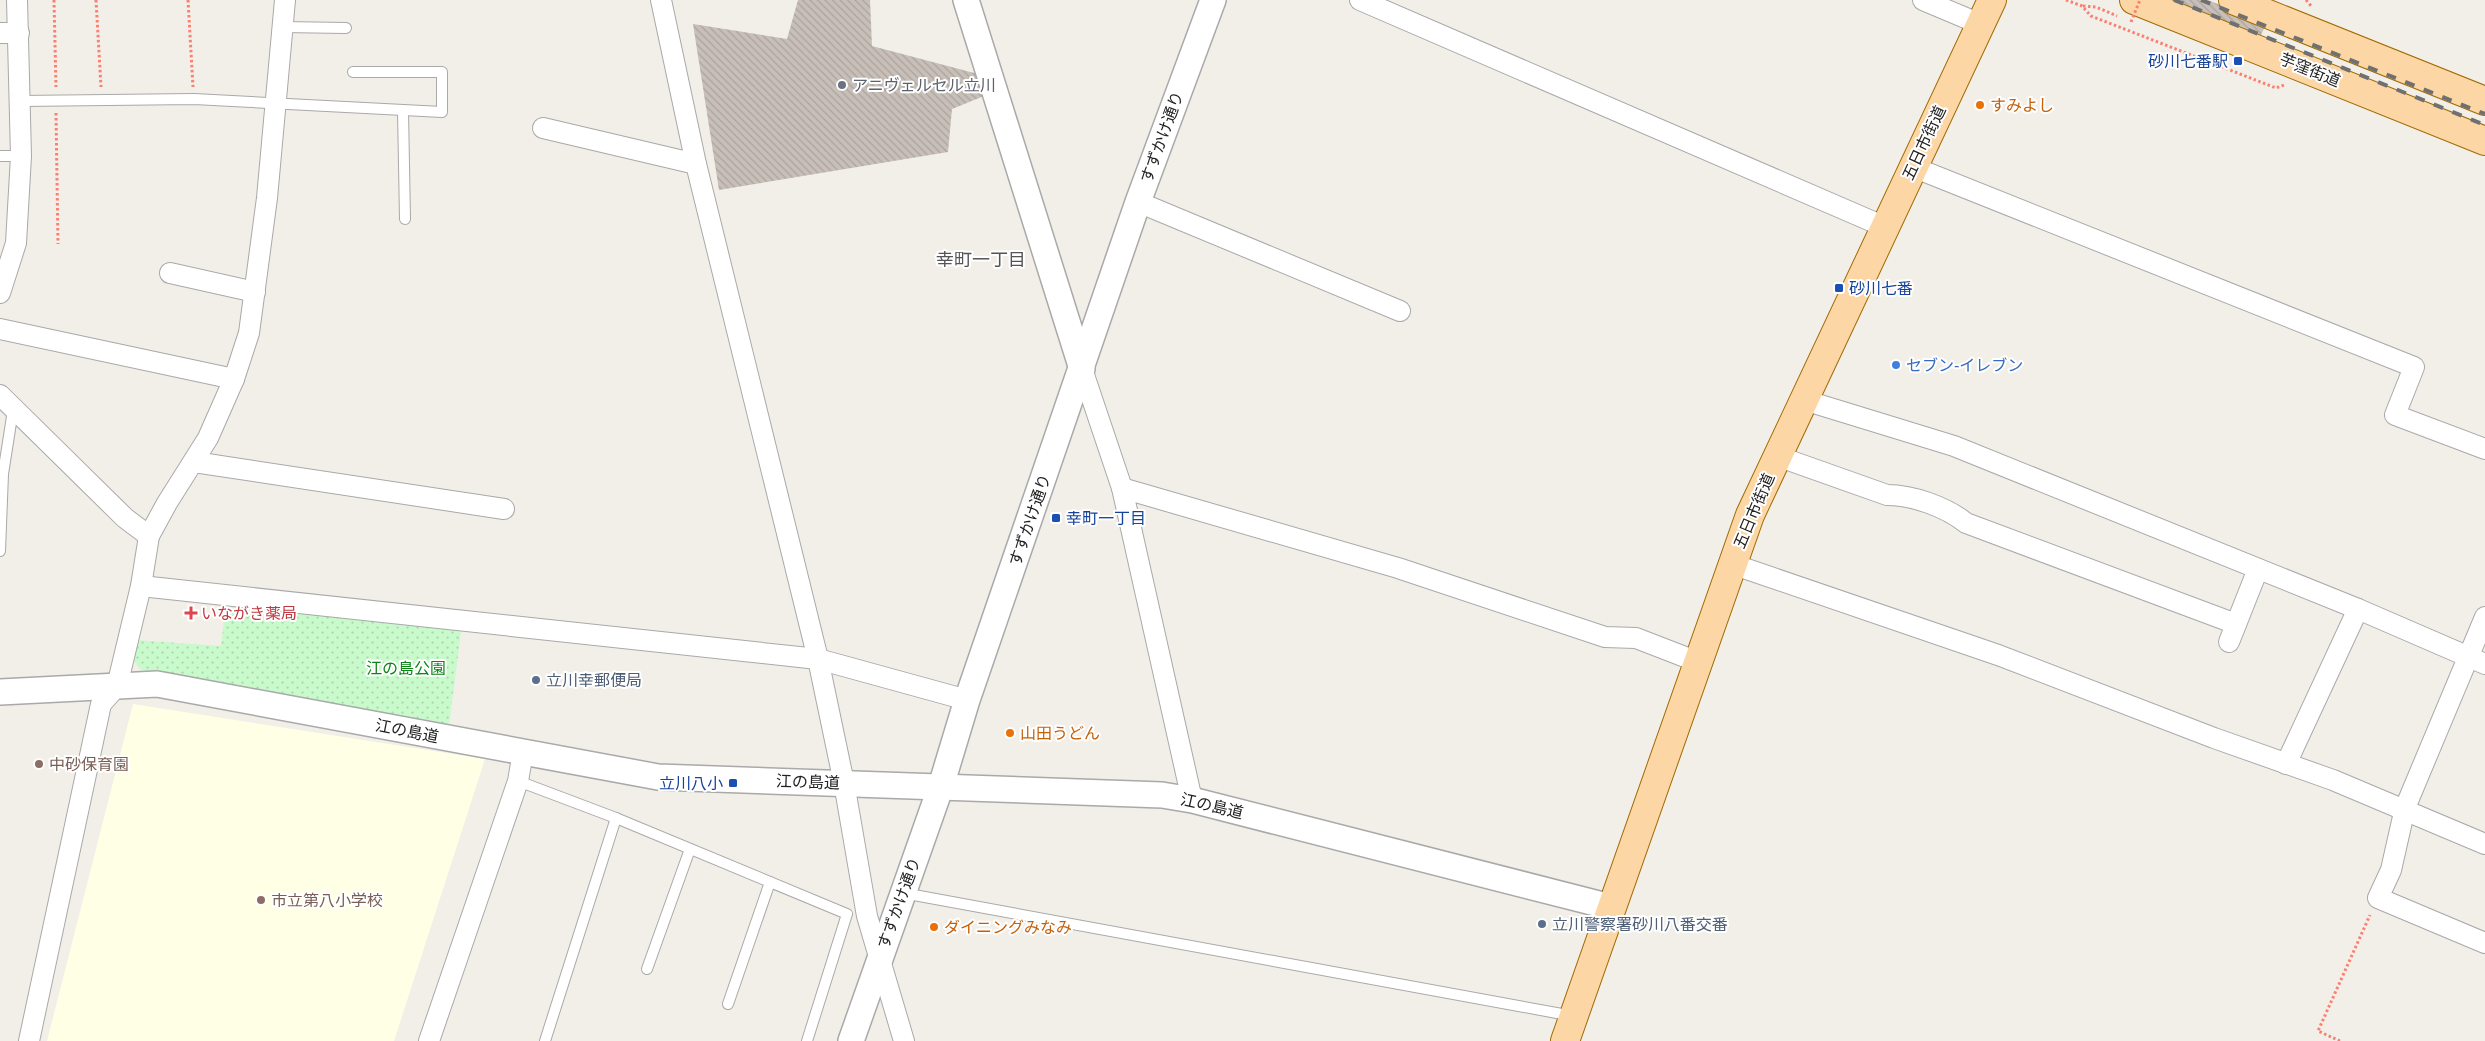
<svg xmlns="http://www.w3.org/2000/svg" width="2485" height="1041" font-family="Arial,'Noto Sans JP',sans-serif">
  <style>
    .education { fill: #ffffe5 }
    .park { fill: url(#park-dots) }
    .building { fill: url(#building-back-hatch) }
    .lines { fill: none; stroke-linecap: round; stroke-linejoin: round }
    .service-casing { stroke: #a9a9a9; stroke-width: 12 }
    .minor-casing { stroke: #a9a9a9; stroke-width: 22 }
    .tertiary-casing { stroke: #a9a9a9; stroke-width: 28 }
    .primary-casing { stroke: #a06b00; stroke-width: 30 }
    .path { stroke: #fa8072; stroke-width: 3; stroke-dasharray: 2.5 2.5; stroke-linecap: butt }
    .service { stroke: #fff; stroke-width: 10 }
    .minor { stroke: #fff; stroke-width: 20 }
    .tertiary { stroke: #fff; stroke-width: 25 }
    .primary { stroke: #fcd6a4; stroke-width: 28 }
    .rail { stroke: #707070; stroke-width: 4; stroke-dasharray: 10 10; stroke-linecap: butt }
    .path-bridge { stroke: #fa8072; stroke-width: 3; stroke-dasharray: 2.5 2.5; stroke-linecap: butt }
    .transit-dot { fill: #1a4fb4; stroke: #fff; stroke-width: 2 }
    .worship-dot { fill: #6b7280; stroke: #fff; stroke-width: 2 }
    .food-dot { fill: #e8710a; stroke: #fff; stroke-width: 2 }
    .shop-dot { fill: #3f7fe0; stroke: #fff; stroke-width: 2 }
    .health-dot { fill: #e0444e; stroke: #fff; stroke-width: 2 }
    .service-dot { fill: #5c6f8a; stroke: #fff; stroke-width: 2 }
    .education-dot { fill: #8d6e63; stroke: #fff; stroke-width: 2 }
    .labels { text-anchor: middle; dominant-baseline: central; stroke-width: 4; stroke-linejoin: round; paint-order: stroke }
    .transit-label { font-size: 16px; fill: #164399; stroke: #fff; text-anchor: end }
    .street-label { font-size: 16px; fill: #222; stroke: #fff }
    .worship-label { font-size: 16px; fill: #5b616d; stroke: #fff; text-anchor: start }
    .food-label { font-size: 16px; fill: #c56008; stroke: #fff; text-anchor: start }
    .shop-label { font-size: 16px; fill: #366cbe; stroke: #fff; text-anchor: start }
    .health-label { font-size: 16px; fill: #be3a42; stroke: #fff; text-anchor: start }
    .park-label { font-size: 16px; fill: #0c8416; stroke: #fff }
    .service-label { font-size: 16px; fill: #4e5e75; stroke: #fff; text-anchor: start }
    .education-label { font-size: 16px; fill: #785e54; stroke: #fff; text-anchor: start }
    .neighbourhood-label { font-size: 18px; fill: #555; stroke: #fff }
  </style>
  <defs>
    <pattern id="park-dots" width="8" height="8" patternUnits="userSpaceOnUse" patternTransform="scale(1.25)"><rect width="8" height="8" fill="#c8facc"/><path d="M2 2h.1M6 6h.1" fill="none" stroke="#acd6af" stroke-width="1.8" stroke-linecap="round"/></pattern>
    <pattern id="building-back-hatch" width="6" height="6" patternUnits="userSpaceOnUse" patternTransform="scale(1.25)"><rect width="6" height="6" fill="#c7bfb8"/><path d="M-1 5l2 2M0 0l6 6M5-1l2 2" fill="none" stroke="#aba49e"/></pattern>
  </defs>
  <rect width="100%" height="100%" fill="#f2efe9"/>
  <path class="education" d="M 133,704 L 485,759 L 394,1041 L 47,1041 Z"/>
  <path class="park" d="M 226,605 L 462,624 L 449,725 L 141,670 L 132,659 L 136,640 L 221,646 Z"/>
  <g class="building">
    <path d="M 798,0 L 870,0 L 872,46 L 978,74 L 984,96 L 952,109 L 948,152 L 719,190 L 693,24 L 787,39 Z"/>
    <path d="M 2148,0 L 2208,0 L 2266,24 L 2257,44 Z"/>
  </g>
  <g class="lines">
    <g class="service-casing">
      <g id="service">
        <path d="M 282,27 L 346,28"/>
        <path d="M 20,101 L 194,99 L 442,112 L 442,72 L 353,72"/>
        <path d="M 403,111 L 405,219"/>
        <path d="M 0,156 L 21,156"/>
        <path d="M 0,551 L 3,474 L 13,410"/>
        <path d="M 518,781 L 616,818 L 847,914 L 807,1041"/>
        <path d="M 903,893 L 1573,1016"/>
        <path d="M 647,969 L 690,849"/>
        <path d="M 728,1004 L 770,882"/>
        <path d="M 545,1041 L 616,818"/>
      </g>
    </g>
    <g class="minor-casing">
      <g id="minor">
        <path d="M 661,0 L 696,164 L 818,659 L 844,783 L 867,916 L 904,1041"/>
        <path d="M 1360,0 L 1885,227"/>
        <path d="M 1923,0 L 1980,24"/>
        <path d="M 0,33 L 19,33"/>
        <path d="M 543,128 L 696,164"/>
        <path d="M 1913,167 L 2414,367 L 2395,415 L 2485,449"/>
        <path d="M 1138,202 L 1400,311"/>
        <path d="M 170,273 L 255,292"/>
        <path d="M 0,293 L 16,243 L 21,156 L 17,0"/>
        <path d="M 0,329 L 234,379"/>
        <path d="M 1082,369 L 1122,488"/>
        <path d="M 0,395 L 125,518 L 149,536"/>
        <path d="M 1804,400 L 1954,446 L 2358,609 L 2485,664"/>
        <path d="M 1777,456 L 1887,495 C 1913,495 1946,507 1966,523 L 2236,624"/>
        <path d="M 194,462 L 504,509"/>
        <path d="M 1732,564 L 1998,655 L 2214,738 L 2333,780 L 2485,844"/>
        <path d="M 141,586 L 818,659 L 967,700"/>
        <path d="M 2485,617 L 2405,808 L 2391,870 L 2378,898 L 2485,943"/>
        <path d="M 2229,642 L 2258,569"/>
        <path d="M 2286,764 L 2358,609"/>
        <path d="M 1192,800 L 1122,488 L 1398,568 L 1605,637 L 1636,638 L 1698,662"/>
        <path d="M 29,1041 L 101,704 L 117,686 L 141,586 L 149,536 L 167,503 L 208,438 L 234,379 L 249,333 L 267,198 L 285,0"/>
        <path d="M 429,1041 L 518,781 L 523,752"/>
      </g>
    </g>
    <g class="tertiary-casing">
      <g id="tertiary">
        <path d="M 966,0 L 1082,369"/>
        <path d="M 0,692 L 157,684 L 658,777 L 1162,795 L 1192,800 L 1611,907"/>
        <path d="M 851,1041 L 941,786 L 967,700 L 1138,202 L 1213,0"/>
      </g>
    </g>
    <g class="primary-casing">
      <g id="primary">
        <path d="M 2134,0 L 2485,141"/>
        <path d="M 2233,0 L 2485,101"/>
        <path d="M 1565,1041 L 1750,515 L 1992,0"/>
      </g>
    </g>
    <g class="path">
      <path d="M 54,0 L 56,87"/>
      <path d="M 96,0 L 101,87"/>
      <path d="M 188,0 L 193,87"/>
      <path d="M 2066,0 L 2082,6 L 2091,16 L 2276,88 L 2284,85"/>
      <path d="M 2306,0 L 2312,7"/>
      <path d="M 2083,6 L 2096,7 L 2117,16"/>
      <path d="M 56,113 L 58,244"/>
      <path d="M 2340,1041 L 2318,1031 L 2370,915"/>
    </g>
    <use href="#service" class="service"/>
    <use href="#minor" class="minor"/>
    <use href="#tertiary" class="tertiary"/>
    <use href="#primary" class="primary"/>
    <g class="rail">
      <path d="M 2174,0 L 2485,125"/>
      <path d="M 2201,0 L 2485,114"/>
    </g>
    <path class="path-bridge" d="M 2131,22 L 2140,0"/>
  </g>
  <g class="transit-dot">
    <rect x="2233" y="56" width="10" height="10" rx="2.5"/>
    <rect x="1834" y="283" width="10" height="10" rx="2.5"/>
    <rect x="1051" y="513" width="10" height="10" rx="2.5"/>
    <rect x="728" y="778" width="10" height="10" rx="2.5"/>
  </g>
  <circle class="worship-dot" cx="842" cy="85" r="5"/>
  <g class="food-dot">
    <circle cx="1980" cy="105" r="5"/>
    <circle cx="1010" cy="733" r="5"/>
    <circle cx="934" cy="927" r="5"/>
  </g>
  <circle class="shop-dot" cx="1896" cy="365" r="5"/>
  <path class="health-dot" d="M188.5 605.5h5v5h5v5h-5v5h-5v-5h-5v-5h5z"/>
  <g class="service-dot">
    <circle cx="536" cy="680" r="5"/>
    <circle cx="1542" cy="924" r="5"/>
  </g>
  <g class="education-dot">
    <circle cx="39" cy="764" r="5"/>
    <circle cx="261" cy="900" r="5"/>
  </g>
  <g class="labels">
    <g class="transit-label">
      <text x="2228" y="61">砂川七番駅</text>
      <text x="1849" y="288" text-anchor="start">砂川七番</text>
      <text x="1066" y="518" text-anchor="start">幸町一丁目</text>
      <text x="723" y="783">立川八小</text>
    </g>
    <g class="street-label">
      <text transform="translate(2310 70) rotate(22)">芋窪街道</text>
      <text transform="translate(1162 137) rotate(-70)">すずかけ通り</text>
      <text transform="translate(1924 143) rotate(-65)">五日市街道</text>
      <text transform="translate(1754 511) rotate(-67)">五日市街道</text>
      <text transform="translate(1030 520) rotate(-71)">すずかけ通り</text>
      <text transform="translate(407 731) rotate(11)">江の島道</text>
      <text transform="translate(808 782) rotate(2)">江の島道</text>
      <text transform="translate(1212 806) rotate(13)">江の島道</text>
      <text transform="translate(899 903) rotate(-70)">すずかけ通り</text>
    </g>
    <g class="worship-label">
      <text x="852" y="85">アニヴェルセル立川</text>
    </g>
    <g class="food-label">
      <text x="1990" y="105">すみよし</text>
      <text x="1020" y="733">山田うどん</text>
      <text x="944" y="927">ダイニングみなみ</text>
    </g>
    <g class="shop-label">
      <text x="1906" y="365">セブン-イレブン</text>
    </g>
    <g class="health-label">
      <text x="201" y="613">いながき薬局</text>
    </g>
    <g class="park-label">
      <text x="406" y="668">江の島公園</text>
    </g>
    <g class="service-label">
      <text x="546" y="680">立川幸郵便局</text>
      <text x="1552" y="924">立川警察署砂川八番交番</text>
    </g>
    <g class="education-label">
      <text x="49" y="764">中砂保育園</text>
      <text x="271" y="900">市立第八小学校</text>
    </g>
    <g class="neighbourhood-label">
      <text x="981" y="260">幸町一丁目</text>
    </g>
  </g>
</svg>
